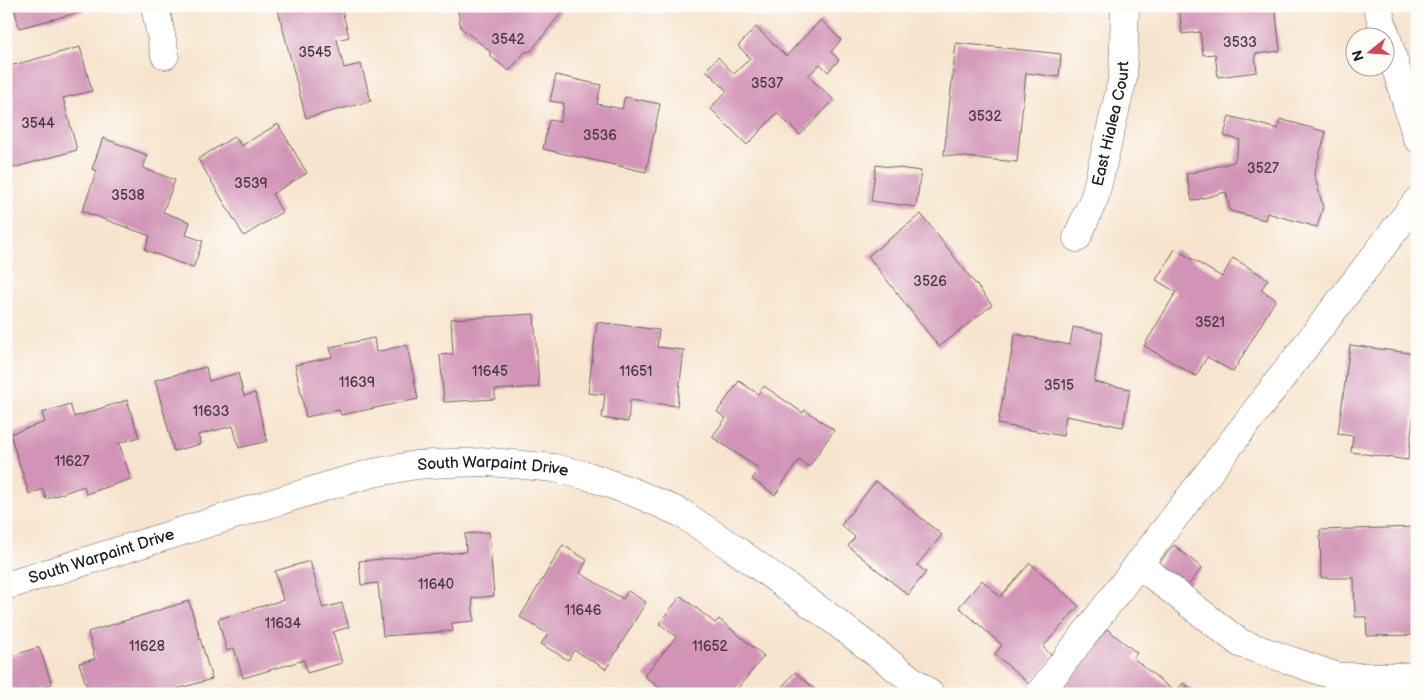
<svg xmlns="http://www.w3.org/2000/svg" width="1423" height="700" font-family="'Balsamiq Sans',sans-serif">
  <style>
    .building { fill: #d193b6 }
    .lines { fill: none; stroke-linecap: round; stroke-linejoin: round }
    .minor-casing { stroke: #69625a; stroke-width: 29 }
    .minor { stroke: #fff; stroke-width: 28 }
    .labels { text-anchor: middle; dominant-baseline: central; stroke-width: 5; stroke-linejoin: round; paint-order: stroke }
    .number-label { font-size: 14px; fill: #493a42 }
    .street-label { font-size: 16px; fill: #1c1c1c; stroke: #fdfcf7 }
  </style>
  <rect width="100%" height="100%" fill="#fdfcf7"/>
  <filter id="ink" filterUnits="userSpaceOnUse"><feTurbulence type="fractalNoise" baseFrequency=".02" numOctaves="2"/><feDisplacementMap in="SourceGraphic" scale="10" xChannelSelector="R" yChannelSelector="G"/><feConvolveMatrix kernelMatrix="1 2 1 2 8 2 1 2 1" color-interpolation-filters="sRGB"/></filter>
  <filter id="wash" filterUnits="userSpaceOnUse"><feTurbulence type="fractalNoise" baseFrequency=".0096" numOctaves="4" result="noise"/><feDisplacementMap in="SourceGraphic" scale="20" xChannelSelector="R" yChannelSelector="G"/><feGaussianBlur stdDeviation="1.12" result="paint"/><feColorMatrix in="noise" values="0 0 0 0 0 0 0 0 0 0 0 0 0 0 0 0 0 1.4 0 .05"/><feComposite in="paint" operator="in"/></filter>
  <g filter="url(#wash)">
    <rect width="100%" height="100%" fill="#f7e4ce"/>
    <g id="blocks">
      <g class="building">
        <path d="M 14,6 L 84,6 L 85,11 L 19,28 Z"/>
        <path d="M 277,6 L 341,6 L 349,37 L 337,40 L 344,68 L 361,64 L 371,101 L 306,118 Z"/>
        <path d="M 457,6 L 555,6 L 562,12 L 531,51 L 525,52 L 509,71 L 490,56 L 490,51 L 461,28 Z"/>
        <path d="M 1179,6 L 1275,6 L 1280,51 L 1255,54 L 1257,72 L 1218,77 L 1215,54 L 1203,55 L 1200,32 L 1182,34 Z"/>
        <path d="M 821,20 L 841,40 L 831,52 L 839,60 L 828,72 L 820,64 L 808,76 L 834,100 L 800,135 L 777,113 L 747,145 L 710,108 L 727,91 L 706,70 L 718,57 L 734,74 L 750,58 L 738,46 L 756,27 L 786,56 Z"/>
        <path d="M 956,43 L 1061,54 L 1059,77 L 1026,73 L 1017,162 L 944,155 Z"/>
        <path d="M 80,47 L 92,91 L 63,98 L 77,150 L 13,168 L 6,141 L 6,67 Z"/>
        <path d="M 556,75 L 601,85 L 597,104 L 622,109 L 625,97 L 660,104 L 646,172 L 543,149 L 549,120 L 560,122 L 564,103 L 550,101 Z"/>
        <path d="M 1229,116 L 1278,129 L 1280,119 L 1326,132 L 1314,174 L 1323,207 L 1317,227 L 1267,213 L 1265,220 L 1230,211 L 1226,192 L 1192,201 L 1186,174 L 1234,162 L 1240,140 L 1224,136 Z"/>
        <path d="M 278,124 L 307,173 L 272,194 L 282,212 L 244,236 L 198,159 L 235,136 L 241,146 Z"/>
        <path d="M 103,138 L 147,155 L 143,168 L 175,180 L 163,212 L 190,222 L 186,235 L 203,241 L 193,268 L 145,250 L 150,236 L 82,211 L 97,171 L 92,169 Z"/>
        <path d="M 876,165 L 921,171 L 916,207 L 871,201 Z"/>
        <path d="M 921,214 L 992,305 L 939,347 L 868,256 Z"/>
        <path d="M 1175,249 L 1222,277 L 1233,258 L 1268,279 L 1261,290 L 1276,299 L 1233,372 L 1207,357 L 1196,376 L 1144,346 L 1176,292 L 1156,280 Z"/>
        <path d="M 534,314 L 539,387 L 495,390 L 495,399 L 444,402 L 440,355 L 453,354 L 451,319 Z"/>
        <path d="M 597,322 L 659,330 L 657,347 L 684,350 L 677,406 L 630,400 L 628,422 L 602,418 L 605,395 L 588,393 Z"/>
        <path d="M 1073,327 L 1103,333 L 1094,382 L 1130,389 L 1123,427 L 1066,416 L 1063,436 L 998,424 L 1015,334 L 1070,345 Z"/>
        <path d="M 374,338 L 376,352 L 407,345 L 418,399 L 341,415 L 339,410 L 306,417 L 295,365 L 332,357 L 330,347 Z"/>
        <path d="M 1350,345 L 1417,354 L 1417,403 L 1415,403 L 1408,460 L 1351,452 L 1353,436 L 1338,434 Z"/>
        <path d="M 206,367 L 209,381 L 238,373 L 244,396 L 255,393 L 267,441 L 239,448 L 233,426 L 198,435 L 201,444 L 174,451 L 155,380 Z"/>
        <path d="M 739,381 L 758,394 L 764,386 L 803,413 L 805,410 L 834,430 L 809,467 L 799,460 L 775,495 L 752,479 L 759,469 L 712,437 L 726,418 L 717,412 Z"/>
        <path d="M 127,400 L 139,437 L 119,443 L 131,479 L 86,494 L 84,486 L 46,499 L 43,489 L 29,494 L 10,434 L 45,422 L 42,413 L 70,404 L 74,417 Z"/>
        <path d="M 876,481 L 942,535 L 917,565 L 926,572 L 908,595 L 848,546 L 855,537 L 841,525 Z"/>
        <path d="M 1417,527 L 1417,635 L 1367,636 L 1366,617 L 1355,617 L 1354,578 L 1321,578 L 1320,530 Z"/>
        <path d="M 489,532 L 494,596 L 472,598 L 474,621 L 452,623 L 453,631 L 383,636 L 378,583 L 361,585 L 359,561 L 466,552 L 465,534 Z"/>
        <path d="M 563,545 L 587,560 L 580,573 L 623,599 L 628,591 L 646,602 L 606,669 L 574,650 L 568,660 L 541,644 L 548,634 L 520,617 Z"/>
        <path d="M 1174,545 L 1202,568 L 1182,593 L 1153,570 Z"/>
        <path d="M 310,561 L 323,608 L 342,603 L 349,627 L 333,632 L 342,663 L 307,673 L 304,660 L 243,678 L 234,648 L 227,651 L 218,619 L 283,600 L 275,571 Z"/>
        <path d="M 1030,563 L 1079,606 L 1043,647 L 1053,657 L 1029,684 L 995,654 L 1002,645 L 959,607 L 982,580 L 1000,597 Z"/>
        <path d="M 681,596 L 715,623 L 719,619 L 764,656 L 733,694 L 667,694 L 644,676 L 676,637 L 659,623 Z"/>
        <path d="M 189,601 L 212,679 L 160,694 L 111,694 L 109,688 L 89,694 L 79,663 L 95,659 L 88,632 Z"/>
        <path d="M 1107,629 L 1137,653 L 1133,658 L 1175,692 L 1183,683 L 1197,694 L 1067,694 L 1059,687 Z"/>
        <path d="M 39,647 L 52,684 L 23,694 L 6,694 L 6,658 Z"/>
        <path d="M 795,672 L 820,694 L 776,694 Z"/>
      </g>
    </g>
  </g>
  <g filter="url(#ink)">
    <use href="#blocks" fill-opacity="0" stroke="#69625a" stroke-width="1"/>
    <g class="lines">
      <g class="minor-casing">
        <g id="minor">
          <path d="M 155,6 L 165,55"/>
          <path d="M 1377,6 L 1417,138"/>
          <path id="s1" d="M 1077,238 L 1095,196 L 1123,77 L 1125,6"/>
          <path d="M 1138,564 L 1240,643 L 1338,677 L 1417,677"/>
          <path id="s2" d="M 6,586 L 327,486 L 373,473 L 416,465 L 451,463 L 491,462 L 554,468 L 588,476 L 638,494 L 681,513 L 732,547 L 832,619 L 930,694"/>
          <path d="M 1039,694 L 1417,201"/>
        </g>
      </g>
      <use href="#minor" class="minor"/>
    </g>
  </g>
  <g class="labels">
    <g class="number-label">
      <text x="508" y="39">3542</text>
      <text x="1240" y="42">3533</text>
      <text x="315" y="52">3545</text>
      <text x="767" y="83">3537</text>
      <text x="985" y="116">3532</text>
      <text x="38" y="123">3544</text>
      <text x="600" y="135">3536</text>
      <text x="1263" y="168">3527</text>
      <text x="251" y="183">3539</text>
      <text x="128" y="195">3538</text>
      <text x="930" y="281">3526</text>
      <text x="1210" y="322">3521</text>
      <text x="490" y="371">11645</text>
      <text x="636" y="371">11651</text>
      <text x="357" y="382">11639</text>
      <text x="1059" y="385">3515</text>
      <text x="211" y="411">11633</text>
      <text x="72" y="461">11627</text>
      <text x="436" y="584">11640</text>
      <text x="583" y="610">11646</text>
      <text x="283" y="623">11634</text>
      <text x="147" y="646">11628</text>
      <text x="710" y="646">11652</text>
    </g>
    <g class="street-label">
      <text stroke="none"><textPath href="#s1" startOffset="120">East Hialea Court</textPath></text>
      <text stroke="none"><textPath href="#s2" startOffset="505">South Warpaint Drive</textPath></text>
      <text stroke="none"><textPath href="#s2" startOffset="100">South Warpaint Drive</textPath></text>
    </g>
  </g>
  <rect width="1423" height="700" fill="none" stroke="#fdfcf7" stroke-width="25"/>
  <g transform="translate(1370 52) rotate(253)"><circle r="24" fill="#fdfcf7" stroke="#a3a29f"/>
  <path d="M0-4L9 19L0 12L-9 19Z" fill="#d1495b"/>
  <text y="-8" font-size="14" font-weight="bold" text-anchor="middle" fill="#1c1c1c">N</text>
  </g>
</svg>
